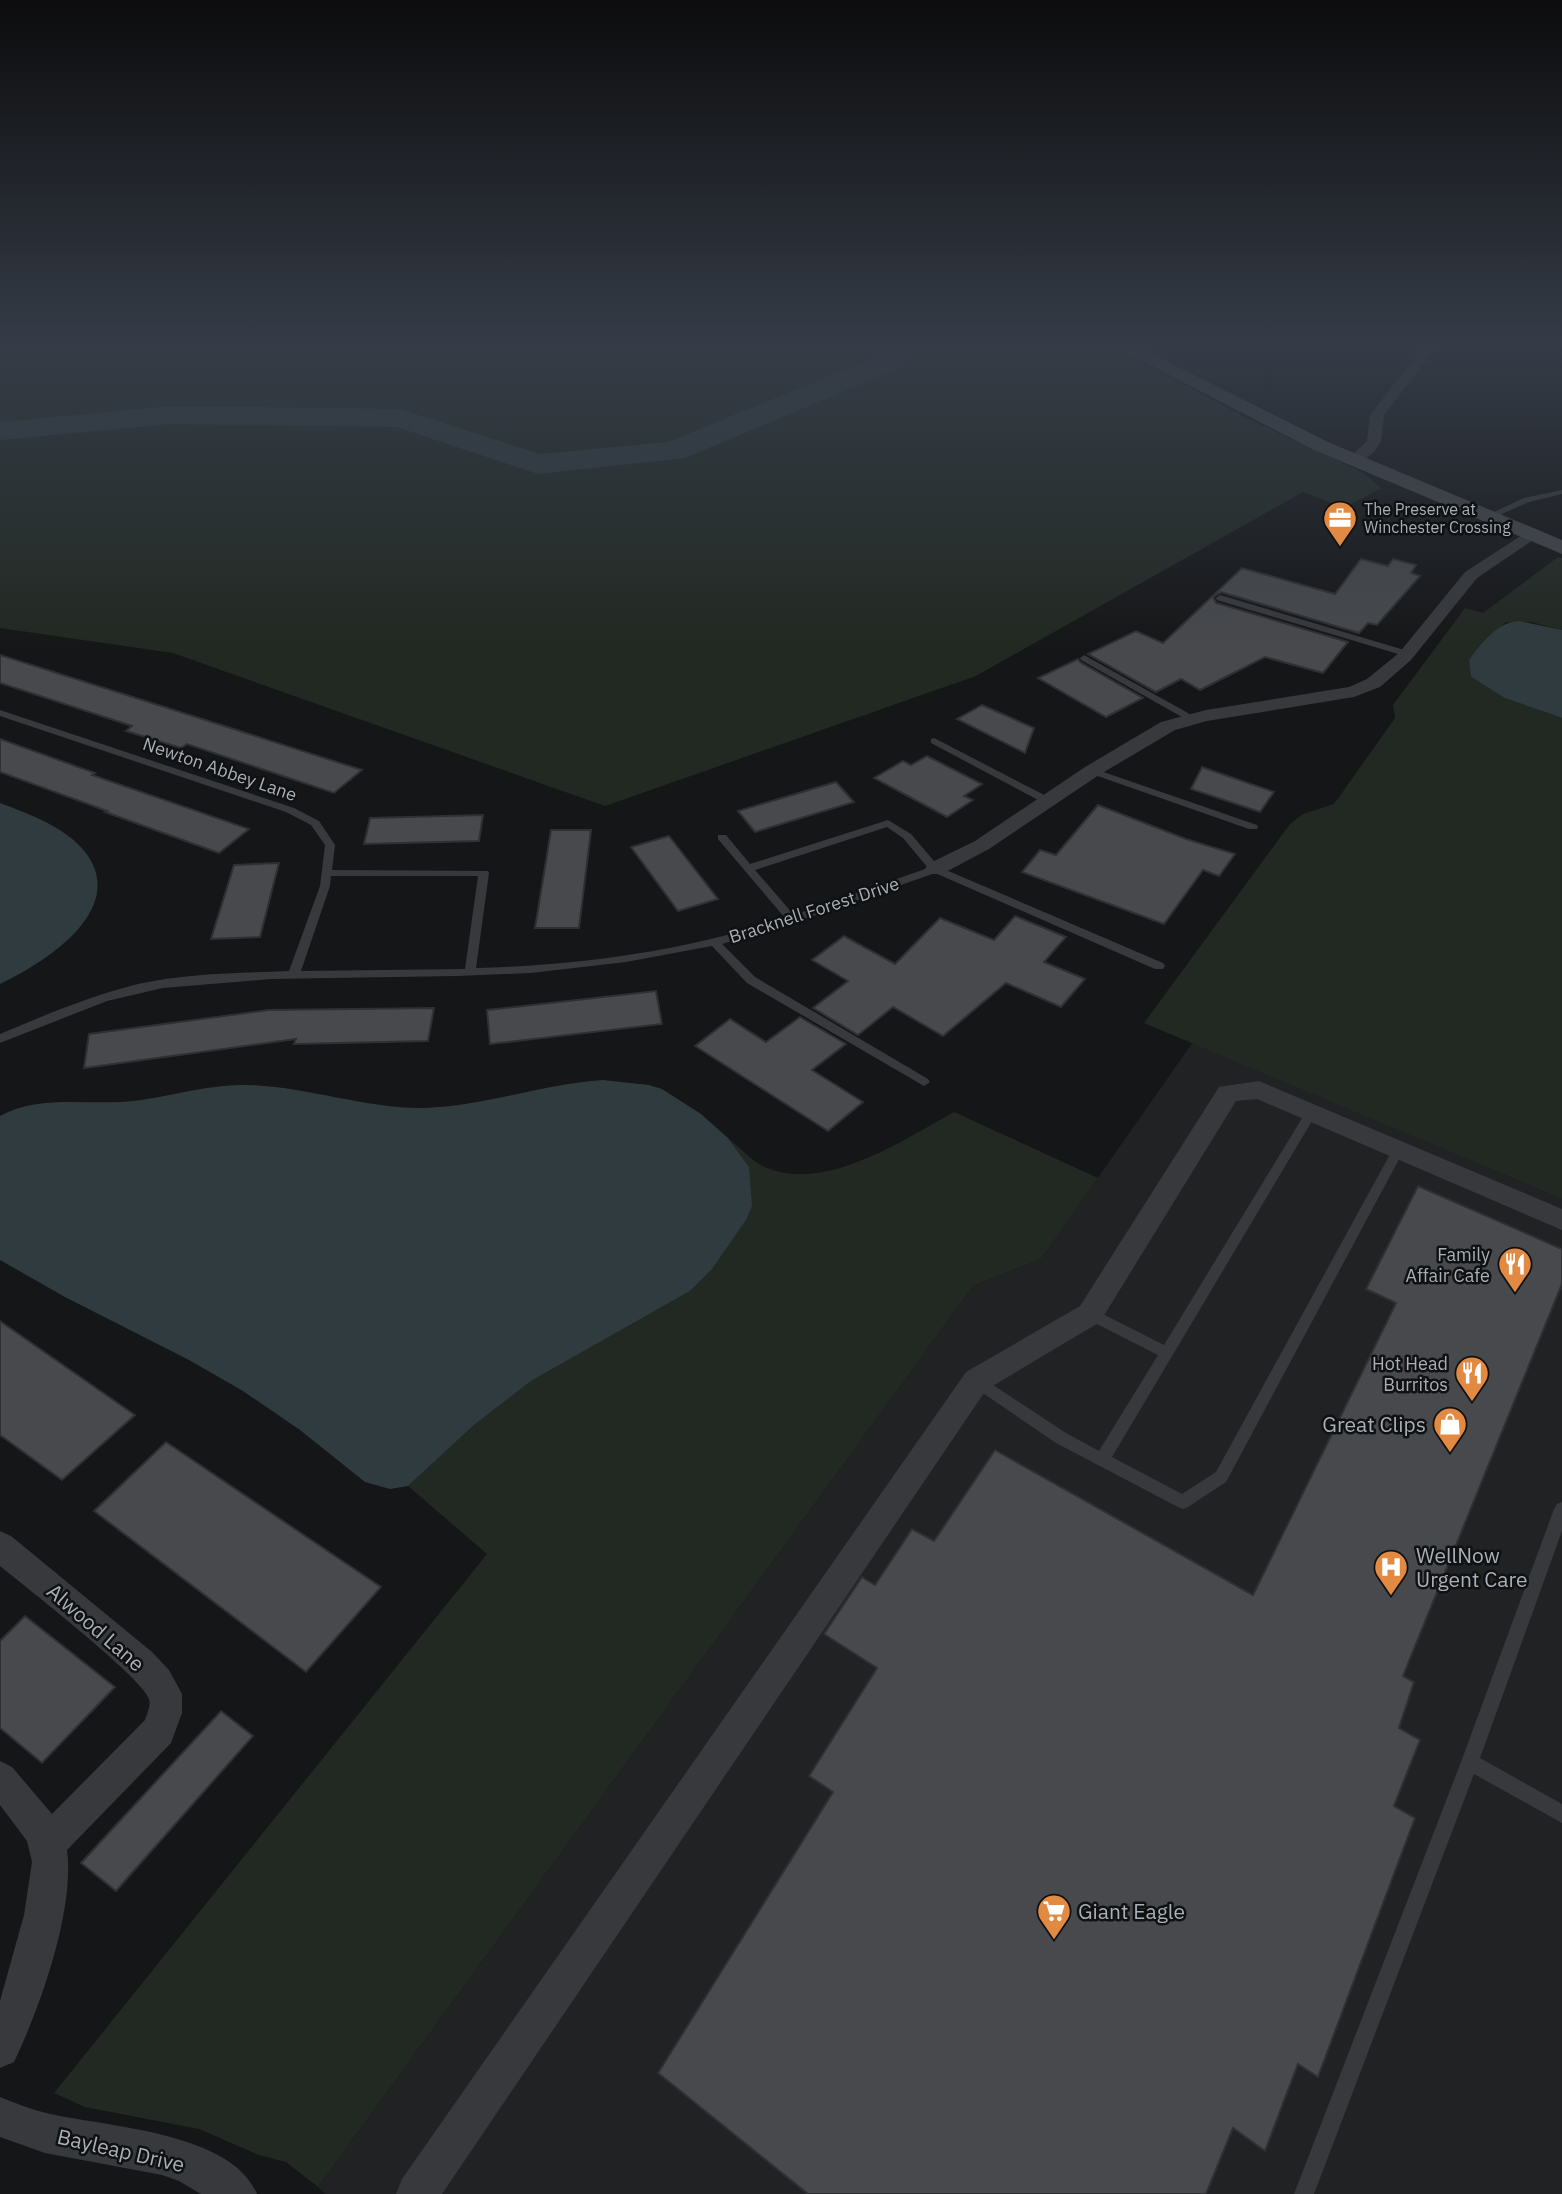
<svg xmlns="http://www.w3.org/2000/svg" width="1562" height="2194" font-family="'IBM Plex Sans',sans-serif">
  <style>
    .built { fill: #212224 }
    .green { fill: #222922 }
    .water { fill: #303b3f }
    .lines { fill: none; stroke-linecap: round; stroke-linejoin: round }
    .river { fill: #303b3f; fill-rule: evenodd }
    .building { fill: #47494c; stroke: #2f3033; stroke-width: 2 }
    .service { fill: #37393c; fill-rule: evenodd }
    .minor { fill: #37393c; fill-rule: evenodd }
    .secondary { fill: #45484b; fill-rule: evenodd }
    .labels { text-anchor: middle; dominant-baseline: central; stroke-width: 5; stroke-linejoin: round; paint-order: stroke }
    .far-poi-label { font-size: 16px; fill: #a8afb6; stroke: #101112; text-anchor: start }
    .street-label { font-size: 18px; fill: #a8afb6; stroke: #101112 }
    .poi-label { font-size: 18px; fill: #a8afb6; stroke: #101112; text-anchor: end }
    .near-poi-label { font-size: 21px; fill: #a8afb6; stroke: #101112; text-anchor: start }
    .near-street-label { font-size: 21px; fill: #a8afb6; stroke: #101112 }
  </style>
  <rect width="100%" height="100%" fill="#151617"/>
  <path class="built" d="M 1193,1042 L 1562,1199 L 1562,2194 L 325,2194 L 318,2187 L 973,1286 L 1041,1259 Z"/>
  <g class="green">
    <path d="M 0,342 L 898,342 L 895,359 L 930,342 L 1104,342 L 1246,418 L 1362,472 L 1381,488 L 1344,508 L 1303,492 L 976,676 L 605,806 L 173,653 L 0,628 Z"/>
    <path d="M 1558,557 L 1562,558 L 1562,630 L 1531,622 L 1506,622 L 1469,660 L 1471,677 C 1500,696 1529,707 1562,718 L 1562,1199 L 1144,1023 L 1290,824 L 1303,814 L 1334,804 L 1395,718 L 1393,705 L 1465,608 L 1483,613 Z"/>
    <path d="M 954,1112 L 1098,1178 L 1041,1259 L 973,1286 L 318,2187 L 286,2162 L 259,2155 L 199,2129 L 85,2107 L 54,2093 L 487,1554 L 408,1486 L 474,1425 L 531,1381 L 690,1291 L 712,1268 L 746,1220 L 749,1167 L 728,1138 C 740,1147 753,1163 767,1168 C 827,1192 903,1140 954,1112 Z"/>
  </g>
  <g class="water">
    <path d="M 1519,621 L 1562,630 L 1562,718 L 1505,698 L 1471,677 L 1469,660 C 1481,644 1497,622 1519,621 Z"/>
    <path d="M 0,803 C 31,815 72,829 90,859 C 123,915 40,965 0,984 Z"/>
    <path d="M 603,1080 L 649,1085 L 662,1089 L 701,1114 L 728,1138 L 749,1167 L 752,1206 L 746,1220 L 712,1269 L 690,1291 L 531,1381 L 474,1425 L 408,1486 L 390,1489 L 365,1482 L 300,1430 L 243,1391 L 189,1360 L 65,1297 L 0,1260 L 0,1116 C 35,1096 81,1104 120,1102 C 162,1100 203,1084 246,1085 C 306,1086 365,1109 425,1108 C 485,1106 543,1084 603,1080 Z"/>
  </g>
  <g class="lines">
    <path class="river" d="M 891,342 L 919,342 L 904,366 L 685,458 L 538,474 L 397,427 L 171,424 L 0,440 L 0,422 L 171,406 L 400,409 L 540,454 L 668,442 L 883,354 Z"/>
  </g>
  <g class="building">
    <path d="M 1361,559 L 1388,566 L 1393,559 L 1416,565 L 1411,573 L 1420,576 L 1377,625 L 1368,623 L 1359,633 L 1221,592 L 1213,597 L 1216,603 L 1348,642 L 1323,673 L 1265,657 L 1200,690 L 1181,679 L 1156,692 L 1088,654 L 1136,631 L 1163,643 L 1242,568 L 1335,594 Z"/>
    <path d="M 0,655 L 196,717 L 362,770 L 334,793 L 187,744 L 181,748 L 126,731 L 132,726 L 0,683 Z"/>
    <path d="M 1078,659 L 1080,662 L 1143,698 L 1106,717 L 1038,678 Z"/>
    <path d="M 982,705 L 1034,728 L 1025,753 L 957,719 Z"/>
    <path d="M 0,739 L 95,773 L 92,775 L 249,829 L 219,853 L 105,812 L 107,811 L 0,772 Z"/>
    <path d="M 927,756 L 982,784 L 964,796 L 973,800 L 947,817 L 874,778 L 903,761 L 911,765 Z"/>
    <path d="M 1202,767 L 1216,772 L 1274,792 L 1260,812 L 1191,789 Z"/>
    <path d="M 836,782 L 854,802 L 755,832 L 738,811 Z"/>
    <path d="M 1098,805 L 1186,839 L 1235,854 L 1219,876 L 1203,870 L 1164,924 L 1022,872 L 1040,850 L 1056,855 Z"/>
    <path d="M 483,815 L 479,841 L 364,844 L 370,818 Z"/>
    <path d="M 551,830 L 591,830 L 579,928 L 535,928 Z"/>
    <path d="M 669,836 L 718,899 L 678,911 L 631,847 Z"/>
    <path d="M 279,863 L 260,937 L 211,939 L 234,865 Z"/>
    <path d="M 1015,916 L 1066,937 L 1044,962 L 1085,979 L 1061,1007 L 1006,983 L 943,1036 L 893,1007 L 858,1035 L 813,1008 L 848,981 L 812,960 L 844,936 L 895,964 L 940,918 L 994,940 Z"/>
    <path d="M 656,991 L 662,1024 L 490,1044 L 487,1010 Z"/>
    <path d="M 434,1008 L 428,1041 L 294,1044 L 296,1039 L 84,1068 L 89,1034 L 269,1010 Z"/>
    <path d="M 800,1017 L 846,1044 L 812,1070 L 863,1102 L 828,1131 L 695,1046 L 730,1019 L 766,1042 Z"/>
    <path d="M 1418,1186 L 1562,1249 L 1562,1284 L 1403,1676 L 1414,1682 L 1399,1728 L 1420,1740 L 1394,1806 L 1415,1818 L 1318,2077 L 1298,2064 L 1265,2151 L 1233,2128 L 1206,2194 L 808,2194 L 658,2073 L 833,1792 L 809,1776 L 877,1668 L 824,1634 L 862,1577 L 875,1585 L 912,1529 L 934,1541 L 995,1450 L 1253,1595 L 1396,1303 L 1366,1289 Z"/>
    <path d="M 0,1321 L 135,1415 L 62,1480 L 0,1435 Z"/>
    <path d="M 166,1442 L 381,1587 L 306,1672 L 94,1511 Z"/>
    <path d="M 25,1616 L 115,1687 L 42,1763 L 0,1728 L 0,1641 Z"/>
    <path d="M 221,1711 L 253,1736 L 116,1891 L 81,1863 Z"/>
  </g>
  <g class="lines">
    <g class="service">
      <path d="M 1562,490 L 1562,494 L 1529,502 L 1488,520 L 1481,518 L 1524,498 Z"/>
      <path d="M 1220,595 L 1411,652 L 1412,654 L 1405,656 L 1217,600 L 1216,598 Z"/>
      <path d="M 1084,655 L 1195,717 L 1197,719 L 1192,722 L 1189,721 L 1081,660 L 1080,658 Z"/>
      <path d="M 0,710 L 294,808 L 319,821 L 335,845 L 332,870 L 488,871 L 489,873 L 476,968 C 581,965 685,951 785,918 L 718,839 L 718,835 L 726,835 L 750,864 L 888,820 L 911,834 L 939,867 L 1163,963 L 1165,966 L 1163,969 L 1155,969 L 935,873 L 796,922 L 722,944 L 755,977 L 928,1079 L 930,1082 L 924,1086 L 747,983 L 712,946 L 626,962 L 531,973 L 457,976 L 271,979 L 163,988 L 107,1001 L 0,1043 L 0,1034 C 45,1015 90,996 138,984 C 187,973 240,973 289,971 L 320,886 L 325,845 L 311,825 L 286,812 L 0,716 ZM 887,827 L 903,838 L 928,868 L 794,915 L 755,870 ZM 331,876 L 478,876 L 465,969 L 301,971 L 330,886 Z"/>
      <path d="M 934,738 L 1052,799 L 1053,801 L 1048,804 L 1044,803 L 931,743 L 931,739 Z"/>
      <path d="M 1092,768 L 1257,825 L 1258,827 L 1257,829 L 1249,829 L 1089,773 L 1089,769 Z"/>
      <path d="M 1311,1109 L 1315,1110 L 1317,1113 L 1315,1116 L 1112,1457 L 1182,1494 L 1216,1472 L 1394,1147 L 1402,1147 L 1404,1150 L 1226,1482 L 1188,1507 L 1183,1509 L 1178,1507 L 1056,1443 L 971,1385 L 969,1381 L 971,1377 L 976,1375 L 981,1377 L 1066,1433 L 1099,1451 L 1158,1355 L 1085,1318 L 1083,1314 L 1085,1310 L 1090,1308 L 1095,1310 L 1164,1345 L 1307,1110 Z"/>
      <path d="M 1562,1502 L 1562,1531 L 1480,1758 L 1562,1804 L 1562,1823 L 1474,1774 L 1314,2194 L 1294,2194 L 1461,1762 L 1554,1509 L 1557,1504 Z"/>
    </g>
    <g class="minor">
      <path d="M 1427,342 L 1440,342 L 1384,415 L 1381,441 L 1374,452 L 1359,464 L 1349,464 L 1347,461 L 1349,458 L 1367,441 L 1370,415 Z"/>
      <path d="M 1530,530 L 1536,532 L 1538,535 L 1536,538 L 1477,578 L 1411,660 L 1380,687 L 1354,697 L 1207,721 L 1175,730 L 1099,775 L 989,849 L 942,874 L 928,874 L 925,869 L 928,864 L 975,841 L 1085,767 L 1161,722 L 1206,710 L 1349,687 L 1367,679 L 1399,653 L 1465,572 Z"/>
      <path d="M 1259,1081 L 1562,1209 L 1562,1230 L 1257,1099 L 1236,1101 L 1100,1322 L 986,1390 L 442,2194 L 396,2194 L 402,2179 L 966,1372 L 1080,1306 L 1219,1087 Z"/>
      <path d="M 0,1531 L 11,1536 L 152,1652 L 169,1670 L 182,1694 L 182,1713 L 171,1743 L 67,1850 C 75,1910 40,2008 14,2062 L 0,2068 L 0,2001 L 24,1915 L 32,1862 L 27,1841 L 0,1805 L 0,1761 L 12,1767 L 52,1814 L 145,1720 C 147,1714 151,1705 149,1699 C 142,1677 24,1586 0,1566 Z"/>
      <path d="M 0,2097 C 15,2103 30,2109 46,2113 C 104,2127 231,2131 257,2194 L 201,2194 L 179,2181 L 162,2175 L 45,2153 L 0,2137 Z"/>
    </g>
    <path class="secondary" d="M 1106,342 L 1128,342 L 1328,442 L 1562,540 L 1562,554 L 1314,450 Z"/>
  </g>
  <linearGradient id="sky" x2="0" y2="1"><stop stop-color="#0c0c0d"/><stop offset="0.53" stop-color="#353c47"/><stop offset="1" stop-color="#353c47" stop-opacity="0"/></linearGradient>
  <rect width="1562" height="649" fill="url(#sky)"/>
  <defs>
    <g id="office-pin" transform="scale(1.75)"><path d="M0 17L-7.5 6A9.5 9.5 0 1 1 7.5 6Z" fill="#e38a42" stroke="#101112"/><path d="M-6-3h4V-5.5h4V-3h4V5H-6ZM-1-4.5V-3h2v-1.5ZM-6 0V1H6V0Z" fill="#fff"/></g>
    <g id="restaurant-pin" transform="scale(1.75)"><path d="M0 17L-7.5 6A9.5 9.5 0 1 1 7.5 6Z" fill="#e38a42" stroke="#101112"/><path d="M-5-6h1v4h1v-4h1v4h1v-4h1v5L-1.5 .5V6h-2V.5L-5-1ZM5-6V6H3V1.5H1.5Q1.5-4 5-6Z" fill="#fff"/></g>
    <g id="shop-pin" transform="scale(1.75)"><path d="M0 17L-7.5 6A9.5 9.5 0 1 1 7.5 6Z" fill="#e38a42" stroke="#101112"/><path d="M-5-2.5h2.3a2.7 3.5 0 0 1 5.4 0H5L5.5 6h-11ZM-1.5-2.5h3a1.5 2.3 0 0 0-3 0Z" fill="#fff"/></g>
    <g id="hospital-pin" transform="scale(1.75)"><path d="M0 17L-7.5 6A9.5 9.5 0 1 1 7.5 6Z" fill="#e38a42" stroke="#101112"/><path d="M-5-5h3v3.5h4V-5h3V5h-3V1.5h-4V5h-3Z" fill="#fff"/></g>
    <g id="supermarket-pin" transform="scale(1.75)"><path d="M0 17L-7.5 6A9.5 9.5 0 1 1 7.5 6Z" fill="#e38a42" stroke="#101112"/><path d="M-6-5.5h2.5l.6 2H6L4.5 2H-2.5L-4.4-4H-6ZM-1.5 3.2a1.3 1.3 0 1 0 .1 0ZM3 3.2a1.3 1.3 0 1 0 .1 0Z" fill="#fff"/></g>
  </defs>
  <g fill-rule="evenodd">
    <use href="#office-pin" x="1340" y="518"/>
    <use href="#restaurant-pin" x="1515" y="1264"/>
    <use href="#restaurant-pin" x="1472" y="1373"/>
    <use href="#shop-pin" x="1450" y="1424"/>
    <use href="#hospital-pin" x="1391" y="1567"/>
    <use href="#supermarket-pin" x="1054" y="1911"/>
  </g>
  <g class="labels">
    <g class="far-poi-label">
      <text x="1364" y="509">The Preserve at<tspan x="1364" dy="18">Winchester Crossing</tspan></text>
    </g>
    <g class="street-label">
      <text transform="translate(220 769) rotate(19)">Newton Abbey Lane</text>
      <text transform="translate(814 910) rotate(-18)">Bracknell Forest Drive</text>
    </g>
    <g class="poi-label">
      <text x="1490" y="1254">Family<tspan x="1490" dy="21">Affair Cafe</tspan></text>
      <text x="1448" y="1363">Hot Head<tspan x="1448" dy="21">Burritos</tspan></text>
    </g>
    <g class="near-poi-label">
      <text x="1426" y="1424" text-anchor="end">Great Clips</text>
      <text x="1416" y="1555">WellNow<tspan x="1416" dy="24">Urgent Care</tspan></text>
      <text x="1078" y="1911">Giant Eagle</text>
    </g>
    <g class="near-street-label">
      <text transform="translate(96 1627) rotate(41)">Alwood Lane</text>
      <text transform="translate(121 2150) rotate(13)">Bayleap Drive</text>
    </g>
  </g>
</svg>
